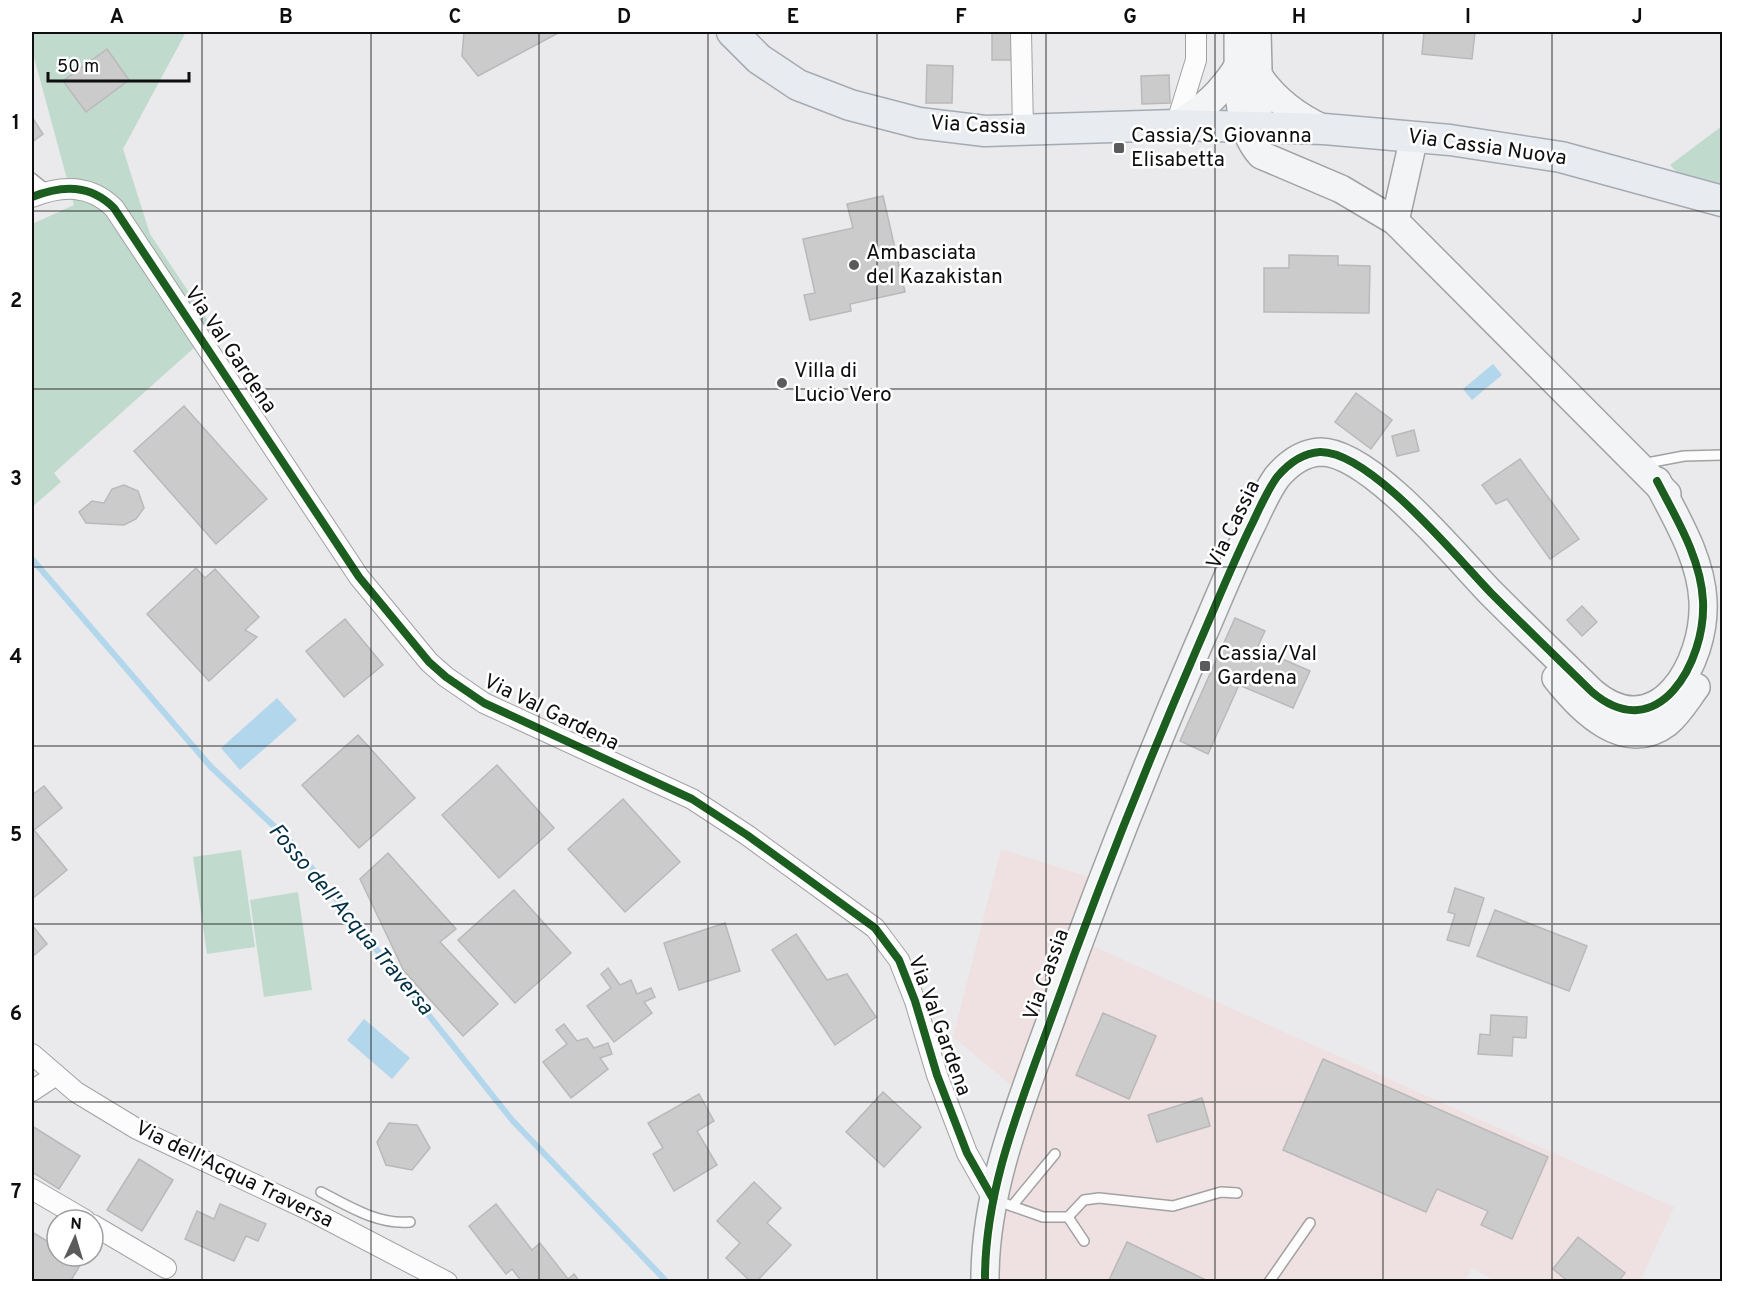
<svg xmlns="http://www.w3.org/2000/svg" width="1754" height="1313" font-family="Overpass,sans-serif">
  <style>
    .industrial { fill: #efe0e1 }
    .green { fill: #c0dbce }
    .water { fill: #b2d6ec }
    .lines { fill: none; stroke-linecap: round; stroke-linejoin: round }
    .stream { stroke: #b2d6ec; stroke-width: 6 }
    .building { fill: #cccbcc; stroke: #bab9ba; stroke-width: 1.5 }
    .lane-casing { stroke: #a2a2a3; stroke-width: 12 }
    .street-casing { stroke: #a2a2a3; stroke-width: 22 }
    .secondary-casing { stroke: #a2a2a3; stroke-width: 30 }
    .primary-casing { stroke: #a5abb3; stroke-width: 33 }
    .lane { stroke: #fcfcfc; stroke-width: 9 }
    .street { stroke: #fcfcfc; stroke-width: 20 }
    .secondary { stroke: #f2f4f6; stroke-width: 27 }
    .primary { stroke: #e8ecf0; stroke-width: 30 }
    .cycleway-casing { stroke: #fff; stroke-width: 11 }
    .cycleway { stroke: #1b5e20; stroke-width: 8 }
    .grid { fill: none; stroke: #0e0e0f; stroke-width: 1.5; stroke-opacity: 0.55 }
    .poi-dot { fill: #5b5b5c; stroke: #fff; stroke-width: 2 }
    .labels { text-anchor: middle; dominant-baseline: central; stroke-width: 5; stroke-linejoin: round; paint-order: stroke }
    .street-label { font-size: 21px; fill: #0e0e0f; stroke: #fff }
    .poi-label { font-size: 21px; fill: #0e0e0f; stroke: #fff; text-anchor: start }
    .water-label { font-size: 22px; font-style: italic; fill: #022f44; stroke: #fff }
    .neatline { fill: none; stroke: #0e0e0f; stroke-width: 2 }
    .grid-label { font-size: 20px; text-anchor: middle; font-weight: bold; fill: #0e0e0f }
  </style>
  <rect width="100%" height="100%" fill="#eae9eb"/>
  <path class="industrial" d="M 1001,849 L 1101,881 L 1079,940 L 1674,1207 L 1640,1281 L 1495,1281 L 1472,1268 L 1464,1282 L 985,1281 L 1023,1095 L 953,1037 Z"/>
  <g class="green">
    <path d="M 32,32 L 186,32 L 123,149 L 150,234 L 214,330 L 54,473 L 61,482 L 32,507 L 32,224 L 74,205 L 32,50 Z"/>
    <path d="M 1722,126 L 1722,188 L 1678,173 L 1670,165 Z"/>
    <path d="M 241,850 L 255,947 L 207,954 L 193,857 Z"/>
    <path d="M 298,892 L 312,990 L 264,997 L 250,900 Z"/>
  </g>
  <g class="water">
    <path d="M 1493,364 L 1502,375 L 1472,400 L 1463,389 Z"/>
    <path d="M 277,698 L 297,720 L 240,770 L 221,748 Z"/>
    <path d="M 364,1019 L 410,1058 L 392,1079 L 347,1040 Z"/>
  </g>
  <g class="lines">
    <path class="stream" d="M 32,559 L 211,767 L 291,842 L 512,1120 L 667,1282"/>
  </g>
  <g class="building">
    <path d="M 464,32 L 560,32 L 478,76 L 462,56 Z"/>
    <rect x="992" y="32" width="24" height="28"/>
    <path d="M 1424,32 L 1475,32 L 1472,59 L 1422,54 Z"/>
    <path d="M 107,49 L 129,80 L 86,112 L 63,81 Z"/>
    <path d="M 927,65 L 953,66 L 952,103 L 926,103 Z"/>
    <path d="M 1169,75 L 1170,103 L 1142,104 L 1141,76 Z"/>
    <path d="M 32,117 L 43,134 L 32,142 Z"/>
    <path d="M 883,196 L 905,292 L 850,304 L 851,311 L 810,320 L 804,295 L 815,293 L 803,239 L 853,228 L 847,204 Z"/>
    <path d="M 1289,255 L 1338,256 L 1338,265 L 1370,266 L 1369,313 L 1264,312 L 1264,268 L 1289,268 Z"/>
    <path d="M 1356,393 L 1392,420 L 1371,449 L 1335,422 Z"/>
    <path d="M 184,406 L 267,499 L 216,544 L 134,451 Z"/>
    <path d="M 1414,430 L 1419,451 L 1397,456 L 1392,436 Z"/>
    <path d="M 1520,459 L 1579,539 L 1550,559 L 1507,499 L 1496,504 L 1482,485 Z"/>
    <path d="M 124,485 L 138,491 L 144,508 L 136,519 L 124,525 L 86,523 L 79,512 L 92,501 L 104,503 L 112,489 Z"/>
    <path d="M 196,568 L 205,578 L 215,569 L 259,617 L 245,630 L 257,637 L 209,681 L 147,614 Z"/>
    <path d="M 1582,606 L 1597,622 L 1582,636 L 1567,620 Z"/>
    <path d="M 1235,618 L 1265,631 L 1257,648 L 1310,671 L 1293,708 L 1239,685 L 1208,754 L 1180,741 Z"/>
    <path d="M 345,619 L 383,665 L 344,697 L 306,651 Z"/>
    <path d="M 358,735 L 415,798 L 359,848 L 302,785 Z"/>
    <path d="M 497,765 L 554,828 L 499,878 L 442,815 Z"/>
    <path d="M 44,786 L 62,808 L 34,830 L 67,870 L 32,899 L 32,795 Z"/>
    <path d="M 623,799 L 680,862 L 625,912 L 568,849 Z"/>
    <path d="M 388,853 L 456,929 L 440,942 L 498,1004 L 463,1036 L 404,971 L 360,879 Z"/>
    <path d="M 1455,888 L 1484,898 L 1469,946 L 1447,940 L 1455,914 L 1448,912 Z"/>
    <path d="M 514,890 L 571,953 L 515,1003 L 458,940 Z"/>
    <path d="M 1495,910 L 1587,946 L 1569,991 L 1477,956 Z"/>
    <path d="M 725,923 L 740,971 L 679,990 L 664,943 Z"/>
    <path d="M 32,925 L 47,944 L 32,957 Z"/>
    <path d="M 796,934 L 827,980 L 847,974 L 876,1017 L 835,1045 L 772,950 Z"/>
    <path d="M 608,968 L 620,985 L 631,980 L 637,994 L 651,988 L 655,997 L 644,1002 L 652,1013 L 614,1042 L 587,1006 L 611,988 L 601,974 Z"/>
    <path d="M 1103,1013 L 1156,1036 L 1129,1099 L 1076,1075 Z"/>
    <path d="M 1491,1015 L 1527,1017 L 1526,1038 L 1513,1037 L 1512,1056 L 1478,1054 L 1480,1034 L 1490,1035 Z"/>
    <path d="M 564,1024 L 577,1041 L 587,1038 L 594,1048 L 608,1043 L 612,1054 L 600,1058 L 608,1069 L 571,1098 L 543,1062 L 567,1044 L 556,1030 Z"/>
    <path d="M 1323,1059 L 1548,1157 L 1512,1239 L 1481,1225 L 1488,1211 L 1437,1189 L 1426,1212 L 1283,1150 Z"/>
    <path d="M 883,1092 L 921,1127 L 884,1167 L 846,1132 Z"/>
    <path d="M 699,1094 L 714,1121 L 697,1131 L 717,1165 L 674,1191 L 653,1154 L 663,1148 L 648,1123 Z"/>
    <path d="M 1202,1098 L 1210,1126 L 1157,1142 L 1148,1115 Z"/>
    <path d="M 389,1123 L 417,1125 L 430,1148 L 412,1170 L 386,1165 L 377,1142 Z"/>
    <path d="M 32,1126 L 80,1156 L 59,1189 L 32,1172 Z"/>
    <path d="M 139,1159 L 173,1180 L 142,1231 L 107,1210 Z"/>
    <path d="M 754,1182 L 781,1208 L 767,1223 L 791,1245 L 756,1282 L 751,1282 L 726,1258 L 740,1243 L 717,1221 Z"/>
    <path d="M 220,1204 L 266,1224 L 258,1241 L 246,1236 L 234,1261 L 185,1239 L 197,1211 L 214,1219 Z"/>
    <path d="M 496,1204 L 532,1250 L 540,1243 L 568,1279 L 574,1274 L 580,1282 L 522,1282 L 512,1269 L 506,1274 L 469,1226 Z"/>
    <path d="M 32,1232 L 57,1247 L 57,1256 L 72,1256 L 82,1262 L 70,1282 L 32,1282 Z"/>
    <path d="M 1578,1237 L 1625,1273 L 1618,1282 L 1569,1282 L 1553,1269 Z"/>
    <path d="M 1127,1242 L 1210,1282 L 1108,1282 Z"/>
  </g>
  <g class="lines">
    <g class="lane-casing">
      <g id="lane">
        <path d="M 32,178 L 48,191"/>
        <path d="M 1642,464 L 1684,456 L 1722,455"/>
        <path d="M 321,1192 C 348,1206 378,1225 410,1222"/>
        <path d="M 995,1200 L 1043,1217 L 1068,1217 L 1084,1241"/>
        <path d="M 1012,1206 L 1055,1154"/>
        <path d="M 1068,1217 L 1084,1200 L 1099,1198 L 1173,1206 L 1221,1192 L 1237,1193"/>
        <path d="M 1269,1282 L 1310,1223"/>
      </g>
    </g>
    <g class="street-casing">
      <g id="street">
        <path d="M 1021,32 L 1023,130"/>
        <path d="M 1176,125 L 1196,60 L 1196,32"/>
        <path d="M 32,197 C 62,185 90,184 114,208 L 359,577 L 429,662 L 446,677 L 484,703 L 692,799 L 747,835 L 875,928 L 899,960 L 915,1001 L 937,1075 L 967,1153 L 993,1199"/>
        <path d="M 32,1054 L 76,1092 L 137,1129 L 311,1211 L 447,1282"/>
        <path d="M 32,1091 L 56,1075"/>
        <path d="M 32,1189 L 85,1220"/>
        <path d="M 93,1225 L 166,1268"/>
      </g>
    </g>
    <g class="secondary-casing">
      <g id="secondary">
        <path d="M 1238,32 C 1239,71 1233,124 1261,155 L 1341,189 L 1395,221 L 1667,494"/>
        <path d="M 1260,78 C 1276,101 1298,117 1324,129"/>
        <path d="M 1176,125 C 1204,109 1222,92 1239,65"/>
        <path d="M 1247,127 L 1255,119 L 1259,107 L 1257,32"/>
        <path d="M 1395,221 L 1414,137"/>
        <path d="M 1556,678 C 1581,710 1625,755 1667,723 C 1679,713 1687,699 1696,687"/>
        <path d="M 985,1282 C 984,1192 1020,1105 1050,1022 C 1095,895 1145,769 1198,646 C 1216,605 1233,562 1253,522 C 1260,507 1267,491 1277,477 C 1288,464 1303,453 1320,452 C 1370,451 1457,558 1491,593 C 1524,626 1558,659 1592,692 C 1658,748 1706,662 1703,601 C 1701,558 1676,518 1657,481"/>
      </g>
    </g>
    <g class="primary-casing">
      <path id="primary" d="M 732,32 L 759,59 L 798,85 L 850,105 L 919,123 L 985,131 L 1176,125 L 1324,129 L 1450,140 L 1561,157 L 1722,201"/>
    </g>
    <use href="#lane" class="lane"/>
    <use href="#street" class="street"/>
    <use href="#secondary" class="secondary"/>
    <use href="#primary" class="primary"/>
    <g class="cycleway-casing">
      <g id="cycleway">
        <path d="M 32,197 C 62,185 90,184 114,208 L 359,577 L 429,662 L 446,677 L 484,703 L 692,799 L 747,835 L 875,928 L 899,960 L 915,1001 L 937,1075 L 967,1153 L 993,1199"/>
        <path d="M 985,1282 C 984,1192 1020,1105 1050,1022 C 1095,895 1145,769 1198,646 C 1216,605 1233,562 1253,522 C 1260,507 1267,491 1277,477 C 1288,464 1303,453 1320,452 C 1370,451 1457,558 1491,593 C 1524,626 1558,659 1592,692 C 1658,748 1706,662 1703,601 C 1701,558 1676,518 1657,481"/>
      </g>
    </g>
    <use href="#cycleway" class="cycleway"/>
  </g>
  <path class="grid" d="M 202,32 L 202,1282M 371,32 L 371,1282M 539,32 L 539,1282M 708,32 L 708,1282M 877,32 L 877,1282M 1046,32 L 1046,1282M 1215,32 L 1215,1282M 1383,32 L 1383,1282M 1552,32 L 1552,1282M 32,211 L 1722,211M 32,389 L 1722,389M 32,567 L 1722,567M 32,746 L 1722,746M 32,924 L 1722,924M 32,1102 L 1722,1102"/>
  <g class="poi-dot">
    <rect x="1113" y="142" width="12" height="12" rx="3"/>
    <circle cx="854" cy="265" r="6"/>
    <circle cx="782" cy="383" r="6"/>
    <rect x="1199" y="660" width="12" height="12" rx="3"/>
  </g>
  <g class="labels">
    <g class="street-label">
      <text transform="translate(978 126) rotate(3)">Via Cassia</text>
      <text transform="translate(1487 148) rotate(8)">Via Cassia Nuova</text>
      <text transform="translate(230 350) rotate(56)">Via Val Gardena</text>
      <text transform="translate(1234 525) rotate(-64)">Via Cassia</text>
      <text transform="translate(551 713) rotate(26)">Via Val Gardena</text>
      <text transform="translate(1047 975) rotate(-70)">Via Cassia</text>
      <text transform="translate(939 1026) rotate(70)">Via Val Gardena</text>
      <text transform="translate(234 1175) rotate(26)">Via dell'Acqua Traversa</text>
    </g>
    <g class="poi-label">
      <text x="1131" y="136">Cassia/S. Giovanna<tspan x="1131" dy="24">Elisabetta</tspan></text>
      <text x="866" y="253">Ambasciata<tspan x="866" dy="24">del Kazakistan</tspan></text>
      <text x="794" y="371">Villa di<tspan x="794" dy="24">Lucio Vero</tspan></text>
      <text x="1217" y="654">Cassia/Val<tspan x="1217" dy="24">Gardena</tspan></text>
    </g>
    <g class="water-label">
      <text transform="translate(350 920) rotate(50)">Fosso dell'Acqua Traversa</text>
    </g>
  </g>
  <rect width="1754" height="1313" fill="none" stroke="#ffffff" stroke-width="66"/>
  <g transform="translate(75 1238) rotate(4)"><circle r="28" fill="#ffffff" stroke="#9f9f9f" stroke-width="1.5"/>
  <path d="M0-4.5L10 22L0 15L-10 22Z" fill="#5b5b5c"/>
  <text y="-9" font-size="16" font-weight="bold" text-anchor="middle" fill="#0e0e0f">N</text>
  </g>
  <path d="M48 72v9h141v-9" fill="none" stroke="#0e0e0f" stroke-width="3"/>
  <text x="57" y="72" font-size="18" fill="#0e0e0f" stroke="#ffffff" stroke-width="4.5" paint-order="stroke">50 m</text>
  <rect x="33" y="33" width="1688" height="1247" class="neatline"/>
  <g class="grid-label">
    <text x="117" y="23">A</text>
    <text x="286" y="23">B</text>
    <text x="455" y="23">C</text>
    <text x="624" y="23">D</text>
    <text x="793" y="23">E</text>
    <text x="961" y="23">F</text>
    <text x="1130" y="23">G</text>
    <text x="1299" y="23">H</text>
    <text x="1468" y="23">I</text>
    <text x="1637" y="23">J</text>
    <text x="16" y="129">1</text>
    <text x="16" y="307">2</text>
    <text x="16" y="485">3</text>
    <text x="16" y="663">4</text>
    <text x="16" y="841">5</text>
    <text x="16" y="1020">6</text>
    <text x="16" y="1198">7</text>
  </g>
</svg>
